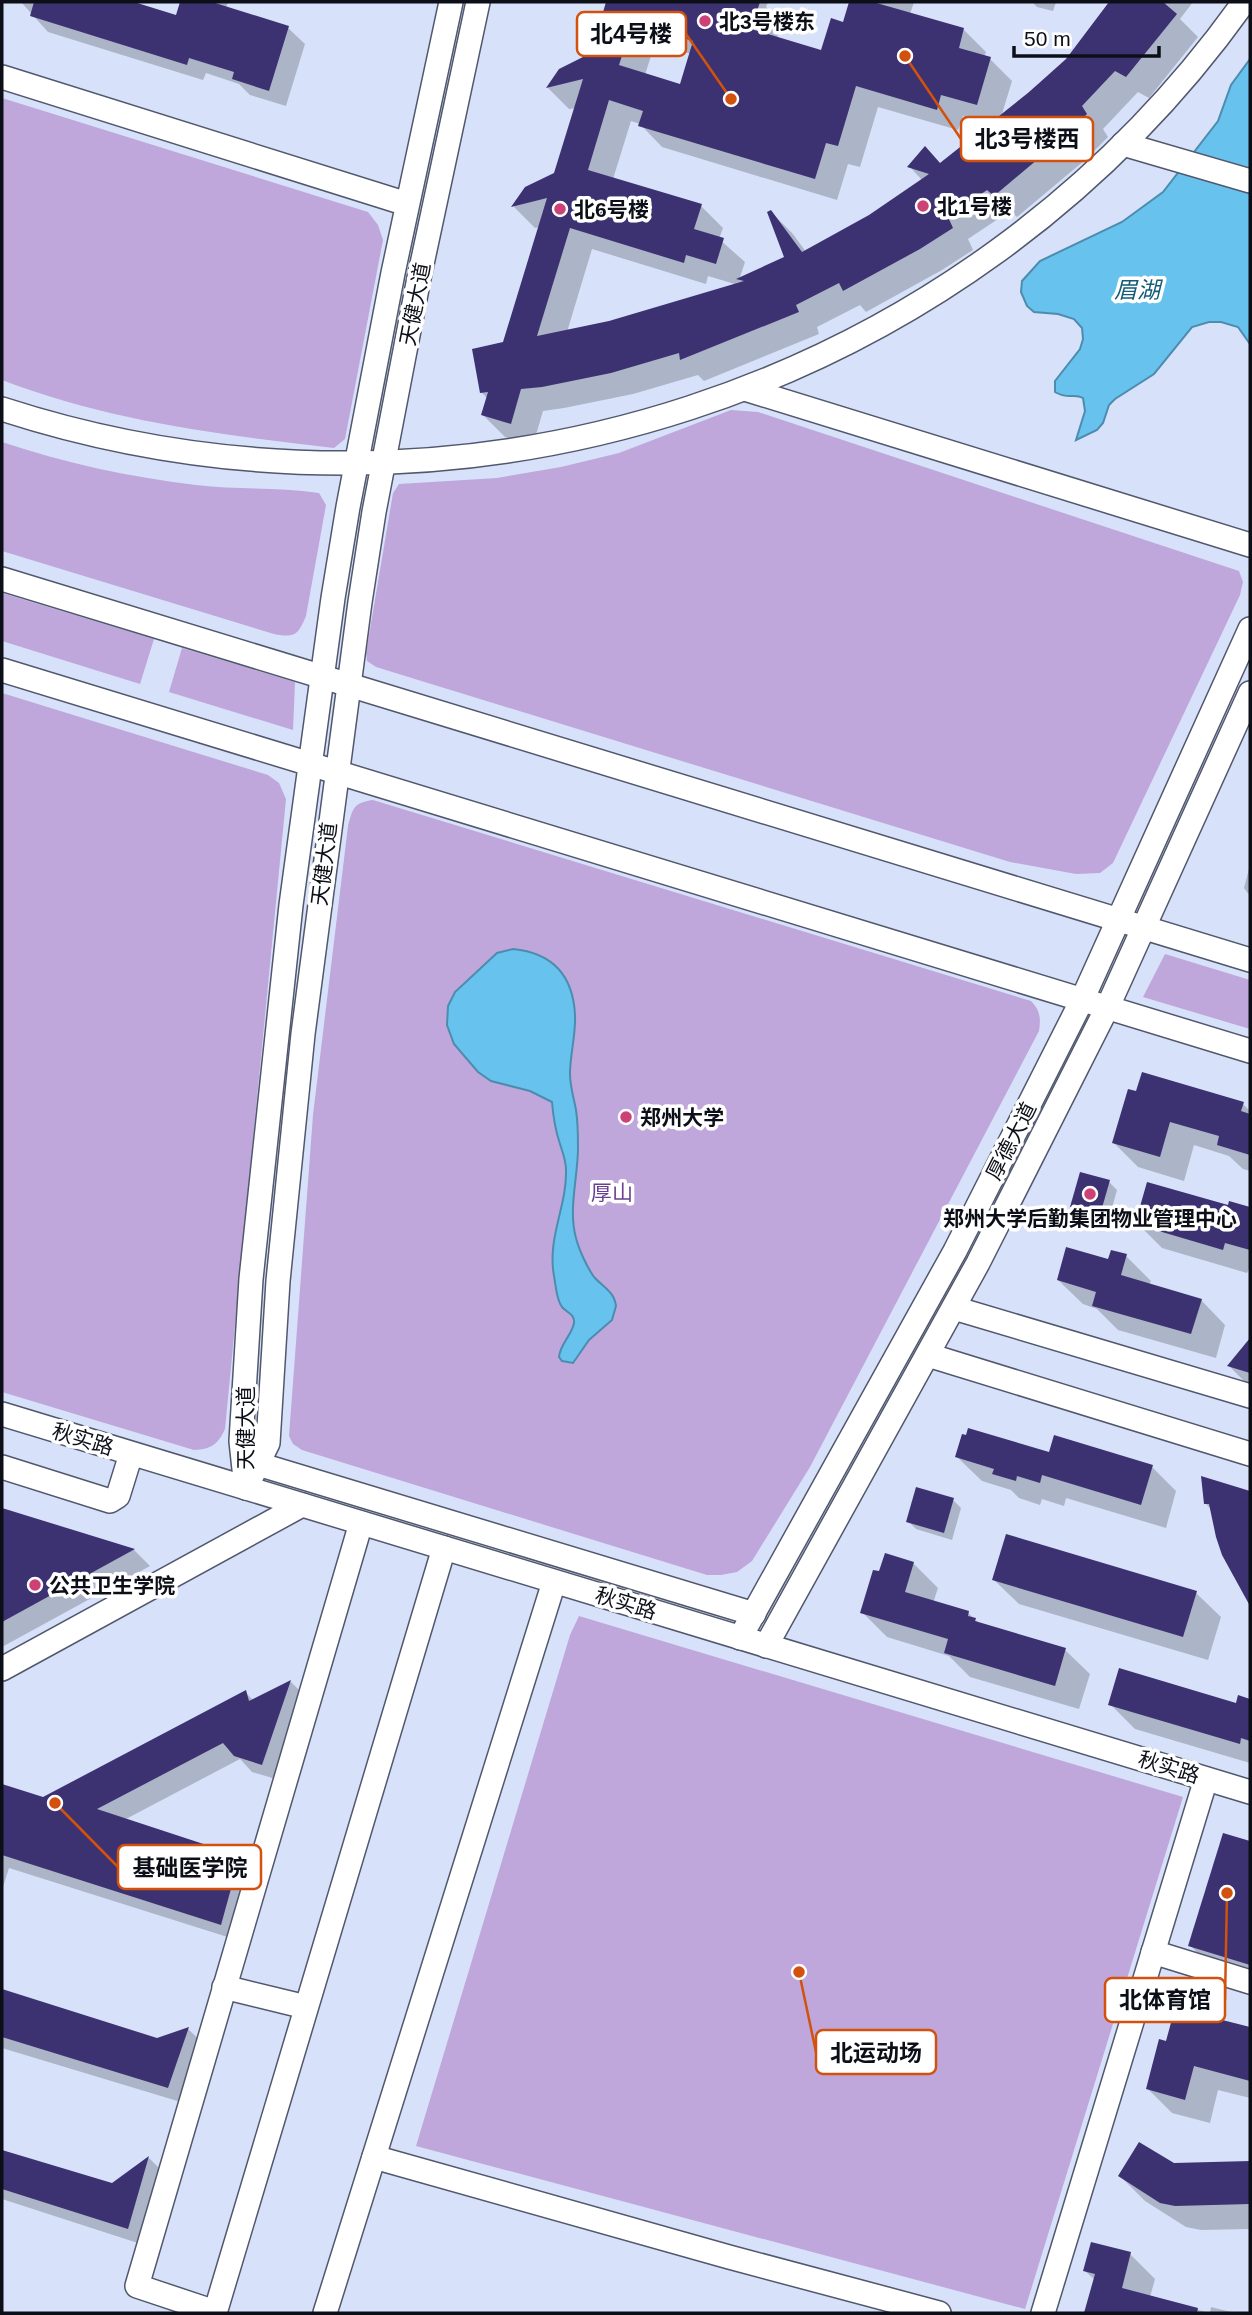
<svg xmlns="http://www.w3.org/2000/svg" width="1252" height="2315" font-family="Helvetica,'Noto Sans SC',sans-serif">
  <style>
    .green { fill: #bfa7db }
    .water { fill: #68c2ee; stroke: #4c8cae; stroke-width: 2 }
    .shadow { fill: #0003; fill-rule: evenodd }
    .building { fill: #3c3272; fill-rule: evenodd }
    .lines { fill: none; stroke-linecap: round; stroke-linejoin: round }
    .minor-casing { stroke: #51586d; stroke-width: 26 }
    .minor { stroke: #fff; stroke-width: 23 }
    .poi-dot { fill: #cd4276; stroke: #fff; stroke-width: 2.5 }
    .labels { text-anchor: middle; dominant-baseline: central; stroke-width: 7; stroke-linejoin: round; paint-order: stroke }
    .poi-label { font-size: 21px; font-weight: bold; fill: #0c0f17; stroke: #fff; text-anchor: start }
    .street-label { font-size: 21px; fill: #0c0f17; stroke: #fff }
    .park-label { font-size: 21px; fill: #6b3f93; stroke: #fff }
    .water-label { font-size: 23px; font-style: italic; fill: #145c79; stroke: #fff }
    .leader { fill: none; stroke: #d2520d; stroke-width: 2.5 }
    .callout-dot { fill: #d2520d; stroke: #fff; stroke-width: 2.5 }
    .callout { fill: #fff; stroke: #d2520d; stroke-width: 2.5 }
    .callout-label { font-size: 23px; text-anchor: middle; font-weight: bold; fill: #0c0f17 }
  </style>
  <rect width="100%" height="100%" fill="#d7e1f9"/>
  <g class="green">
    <path d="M 2,98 L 368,212 L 378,225 L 383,240 L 345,439 L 334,448 C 222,435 108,421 2,380 Z"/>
    <path d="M 731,410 L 758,412 L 1239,571 L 1243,582 L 1240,595 L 1113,863 L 1100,873 L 1076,874 L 1010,862 L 376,667 L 367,661 L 366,653 L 393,493 L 399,484 L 497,478 L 561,467 L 619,453 Z"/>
    <path d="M 2,442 C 65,463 129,477 196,485 C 237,490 278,487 319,493 L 326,505 L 306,616 C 298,635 295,638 274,634 L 2,551 Z"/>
    <path d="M 2,593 L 154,639 L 140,684 L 2,641 Z"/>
    <path d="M 182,648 L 295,682 L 293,730 L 169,692 Z"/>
    <path d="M 2,693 L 268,775 L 279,783 L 286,799 L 225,1429 C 218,1444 212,1449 194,1450 L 2,1392 Z"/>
    <path d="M 373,800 L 1031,1001 C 1040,1010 1041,1018 1039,1031 L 810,1467 L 752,1561 L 737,1572 L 721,1575 L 707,1575 L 302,1450 L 293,1444 L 289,1436 L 313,1115 L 348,826 C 353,808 353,803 373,800 Z"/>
    <path d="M 1165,954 L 1250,980 L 1250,1029 L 1143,997 Z"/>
    <path d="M 579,1616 L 1183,1797 L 1025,2309 L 416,2146 L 570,1635 Z"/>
  </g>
  <g class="water">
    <path d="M 1250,59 L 1250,344 L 1238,327 L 1221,322 L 1209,322 L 1192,327 L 1154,374 L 1115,399 L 1109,405 L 1103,423 L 1097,430 L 1076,440 L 1085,411 L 1083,398 C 1074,393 1068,400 1055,392 L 1055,381 L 1080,349 L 1083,339 L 1082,328 L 1074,319 L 1058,314 L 1034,312 L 1027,306 L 1021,292 L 1022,281 L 1040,261 L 1122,222 L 1163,192 L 1218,121 L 1231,85 Z"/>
    <path d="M 513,949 C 553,953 573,975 575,1015 C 576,1035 570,1054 570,1074 C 570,1087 574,1098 576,1110 C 578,1122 578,1136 578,1148 C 578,1177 568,1209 576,1238 C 579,1250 587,1267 594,1277 C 603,1287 614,1291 616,1306 L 612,1320 L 589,1340 L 573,1363 L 562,1361 L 559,1357 C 560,1344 572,1335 574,1323 C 575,1314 567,1313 562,1307 C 556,1299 556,1286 554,1276 C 547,1237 567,1207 566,1170 C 566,1160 563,1154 560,1144 C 556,1132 553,1115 552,1102 L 530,1091 L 491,1081 L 478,1072 L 454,1044 L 447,1025 L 448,1006 L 455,992 L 497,953 Z"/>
  </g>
  <g class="shadow">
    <path d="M 21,2 L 129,2 L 177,17 L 182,2 L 228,2 L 226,8 L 288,28 L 305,44 L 286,106 L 250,95 L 239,84 L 206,73 L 203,80 L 48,32 Z"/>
    <path d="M 608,2 L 768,2 L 766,7 L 782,22 L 777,38 L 823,52 L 844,24 L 851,2 L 914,2 L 910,14 L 964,30 L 986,52 L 984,57 L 990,59 L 1012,81 L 1002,114 L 1068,60 L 1113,2 L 1193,2 L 1180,19 L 1198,37 L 1149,98 L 1138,92 L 1103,129 L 1108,137 L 1085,160 L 1017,217 L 1010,211 L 968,239 L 973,250 L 942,270 L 866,312 L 860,305 L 817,327 L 819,334 L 704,381 L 698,375 L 633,394 L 564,408 L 543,411 L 533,445 L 505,437 L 483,415 L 488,399 L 481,392 L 505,344 L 540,227 L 535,228 L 514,207 L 526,189 L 556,175 L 576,108 L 569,109 L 548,88 L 560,70 L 592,55 ZM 655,43 L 691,54 L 681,86 L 645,75 ZM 878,107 L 958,130 L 963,116 L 991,124 L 941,165 L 910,167 L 922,180 L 870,217 L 806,252 L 793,234 L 771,212 L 786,258 L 739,280 L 745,262 L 719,239 L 723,228 L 701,206 L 613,179 L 631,121 L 640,124 L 662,147 L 837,200 L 848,164 L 860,167 ZM 592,249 L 706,284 L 708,276 L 738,285 L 609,323 L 567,332 Z"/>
    <path d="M 1032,2 L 1056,2 L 1053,11 L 1037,7 Z"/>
    <path d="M 1250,865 L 1250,896 L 1244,888 Z"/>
    <path d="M 1137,1093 L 1243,1104 L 1250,1111 L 1250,1171 L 1243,1169 L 1229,1156 L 1194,1145 L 1184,1181 L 1138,1167 L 1114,1143 Z"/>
    <path d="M 1109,1182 L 1117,1190 L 1108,1222 L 1080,1214 L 1072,1206 Z"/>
    <path d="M 1230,1203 L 1250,1209 L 1250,1267 L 1247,1273 L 1162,1248 L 1137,1223 L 1229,1207 Z"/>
    <path d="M 1126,1256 L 1151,1281 L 1149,1285 L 1201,1300 L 1225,1325 L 1216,1358 L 1118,1330 L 1097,1309 L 1083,1304 L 1058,1280 Z"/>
    <path d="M 1250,1349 L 1250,1387 L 1229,1366 Z"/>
    <path d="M 967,1437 L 1050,1454 L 1152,1467 L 1176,1491 L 1166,1528 L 1066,1498 L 1064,1506 L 1042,1499 L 1040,1505 L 1019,1498 L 1011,1490 L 982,1481 L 957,1457 Z"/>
    <path d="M 1203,1478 L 1250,1493 L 1250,1599 L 1232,1573 L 1212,1510 L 1205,1503 Z"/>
    <path d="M 953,1500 L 961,1508 L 952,1540 L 916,1529 L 908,1521 Z"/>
    <path d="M 2,1510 L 134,1550 L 150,1566 L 2,1647 Z"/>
    <path d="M 913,1563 L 938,1588 L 933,1603 L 968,1613 L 980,1624 L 1065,1650 L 1090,1674 L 1079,1709 L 970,1677 L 949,1656 L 887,1637 L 862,1612 L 880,1574 Z"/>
    <path d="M 994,1580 L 1196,1593 L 1221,1617 L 1208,1660 L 1019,1604 Z"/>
    <path d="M 291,1682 L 307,1698 L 279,1780 L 252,1772 L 240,1759 L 124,1820 L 239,1858 L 256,1874 L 237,1940 L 9,1868 L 2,1890 L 2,1786 L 43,1799 L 246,1693 L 254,1701 Z"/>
    <path d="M 1239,1698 L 1250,1701 L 1250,1763 L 1135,1729 L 1110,1704 L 1237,1705 Z"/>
    <path d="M 1224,1835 L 1250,1843 L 1250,1975 L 1206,1962 L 1190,1945 Z"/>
    <path d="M 2,1991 L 157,2040 L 188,2029 L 205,2045 L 184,2103 L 2,2048 Z"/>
    <path d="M 1176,2010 L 1250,2029 L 1250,2098 L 1218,2090 L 1210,2123 L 1172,2113 L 1148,2089 L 1168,2043 Z"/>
    <path d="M 2,2151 L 113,2185 L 149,2158 L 165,2174 L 144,2245 L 2,2199 Z"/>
    <path d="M 1250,2162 L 1250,2229 L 1201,2230 L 1186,2227 L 1145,2201 L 1120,2176 L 1174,2164 Z"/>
    <path d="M 1130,2254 L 1155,2279 L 1150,2297 L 1210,2313 L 1211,2307 L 1235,2313 L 1086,2313 L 1095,2280 L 1085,2271 Z"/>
  </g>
  <g class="building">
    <path d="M 34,2 L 134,2 L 176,15 L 180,2 L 212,2 L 289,26 L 269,91 L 232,79 L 234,72 L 189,58 L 187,65 L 30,16 Z"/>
    <path d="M 606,2 L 760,2 L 751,29 L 821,50 L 831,18 L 843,22 L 849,2 L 873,2 L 964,28 L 959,48 L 991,57 L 977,105 L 941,95 L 937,110 L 856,86 L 838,146 L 826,143 L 815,179 L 638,126 L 643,111 L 609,100 L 588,170 L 702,204 L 694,229 L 724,238 L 716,264 L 686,255 L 684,263 L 570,228 L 537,336 L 609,321 L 744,281 L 736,279 L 784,257 L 767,212 L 771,210 L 802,252 L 869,215 L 929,174 L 907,167 L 925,146 L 940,163 L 1028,93 L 1066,59 L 1109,2 L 1163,2 L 1177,14 L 1126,77 L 1115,71 L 1082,106 L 1087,114 L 1063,138 L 994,196 L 987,190 L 948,217 L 953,228 L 920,249 L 843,291 L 839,283 L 796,305 L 799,312 L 680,360 L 679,353 L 611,373 L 542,387 L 521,389 L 511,424 L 481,415 L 488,392 L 480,393 L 472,349 L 503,342 L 547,198 L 511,207 L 525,187 L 554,173 L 583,79 L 546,88 L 559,69 L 591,53 ZM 633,22 L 693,41 L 680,84 L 619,65 Z"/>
    <path d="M 1142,1072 L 1244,1102 L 1241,1111 L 1250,1114 L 1250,1155 L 1217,1145 L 1219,1136 L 1170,1122 L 1160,1157 L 1112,1143 L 1128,1089 L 1136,1091 Z"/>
    <path d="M 1080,1172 L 1110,1180 L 1100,1215 L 1070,1207 Z"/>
    <path d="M 1147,1182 L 1228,1205 L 1229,1201 L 1250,1207 L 1250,1250 L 1225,1243 L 1223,1250 L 1135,1224 Z"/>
    <path d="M 1066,1247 L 1108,1259 L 1111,1250 L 1127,1254 L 1121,1275 L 1202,1299 L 1191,1334 L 1092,1306 L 1096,1292 L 1057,1280 Z"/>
    <path d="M 1250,1338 L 1250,1373 L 1227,1366 Z"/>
    <path d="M 968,1428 L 1049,1452 L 1054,1435 L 1153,1465 L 1141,1505 L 1042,1475 L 1040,1483 L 1017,1476 L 1016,1481 L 992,1474 L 994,1469 L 955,1457 L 962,1434 L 966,1435 Z"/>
    <path d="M 1201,1476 L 1250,1491 L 1250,1606 L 1222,1555 L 1216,1537 L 1209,1504 L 1204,1504 Z"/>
    <path d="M 916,1487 L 954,1498 L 944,1533 L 906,1522 Z"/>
    <path d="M 2,1508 L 135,1549 L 2,1622 Z"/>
    <path d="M 1006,1534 L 1197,1591 L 1183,1637 L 992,1580 Z"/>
    <path d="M 885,1553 L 914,1562 L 905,1592 L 969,1611 L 968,1616 L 976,1618 L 975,1621 L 1066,1648 L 1055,1686 L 944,1653 L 948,1639 L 860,1613 L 873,1570 L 879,1571 Z"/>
    <path d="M 1119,1668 L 1236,1703 L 1238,1695 L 1250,1699 L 1250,1741 L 1241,1738 L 1240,1744 L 1108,1705 Z"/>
    <path d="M 291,1680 L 262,1765 L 234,1756 L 223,1743 L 97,1809 L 240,1856 L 221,1925 L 2,1855 L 2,1784 L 43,1797 L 246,1690 L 249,1701 Z"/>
    <path d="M 1223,1833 L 1250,1841 L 1250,1965 L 1188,1946 Z"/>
    <path d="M 2,1989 L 157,2038 L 189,2027 L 168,2088 L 2,2037 Z"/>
    <path d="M 1175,2008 L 1250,2027 L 1250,2081 L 1194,2066 L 1185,2100 L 1146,2089 L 1159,2039 L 1166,2041 Z"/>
    <path d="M 1139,2142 L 1174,2163 L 1250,2161 L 1250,2204 L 1175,2206 L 1160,2203 L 1118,2176 Z"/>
    <path d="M 2,2150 L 112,2183 L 149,2156 L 128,2229 L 2,2189 Z"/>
    <path d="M 1091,2242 L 1131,2252 L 1122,2288 L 1198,2308 L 1197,2313 L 1084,2313 L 1095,2274 L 1083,2271 Z"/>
  </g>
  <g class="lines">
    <g class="minor-casing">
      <g id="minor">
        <path d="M 2,77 L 407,204"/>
        <path d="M 1123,144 L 1250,181"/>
        <path d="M 745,389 L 1250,545"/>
        <path d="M 2,409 C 458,557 965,394 1244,2"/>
        <path d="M 2,579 L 1250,960"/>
        <path d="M 2,670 L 1250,1051"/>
        <path d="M 954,1308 L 1250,1396"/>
        <path d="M 928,1355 L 1250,1454"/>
        <path d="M 2,1414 L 1250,1792"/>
        <path d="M 258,1464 L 754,1614"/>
        <path d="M 2,1467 L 110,1501 L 118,1496 L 131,1454"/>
        <path d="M 246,1488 L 268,1443 L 278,1281 L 303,1034 L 360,602 L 374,512 L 419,278 L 478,2"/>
        <path d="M 246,1488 L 241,1441 L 251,1279 L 291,905 L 333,598 L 348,507 L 393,273 L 451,2"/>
        <path d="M 740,1638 L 955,1251 L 1082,1000 L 1250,629"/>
        <path d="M 766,1646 L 978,1263 L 1109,1004 L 1250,693"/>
        <path d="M 2,1669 L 302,1505"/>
        <path d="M 1153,1952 L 1250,1982"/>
        <path d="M 224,1987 L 306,2007"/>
        <path d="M 374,2157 L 729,2257 L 939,2313"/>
        <path d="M 215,2312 L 137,2286 L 361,1523"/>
        <path d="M 215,2313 L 444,1548"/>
        <path d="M 325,2313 L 554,1582"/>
        <path d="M 1043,2313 L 1206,1779"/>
      </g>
    </g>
    <use href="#minor" class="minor"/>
  </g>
  <g class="poi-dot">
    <circle cx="705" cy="21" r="7"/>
    <circle cx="923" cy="206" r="7"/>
    <circle cx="560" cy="209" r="7"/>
    <circle cx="626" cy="1117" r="7"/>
    <circle cx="1090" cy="1194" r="7"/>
    <circle cx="35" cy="1585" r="7"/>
  </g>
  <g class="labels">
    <g class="poi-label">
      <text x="719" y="21">北3号楼东</text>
      <text x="937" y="206">北1号楼</text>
      <text x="574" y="209">北6号楼</text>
      <text x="640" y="1117">郑州大学</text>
      <text x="1090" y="1218" text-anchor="middle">郑州大学后勤集团物业管理中心</text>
      <text x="49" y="1585">公共卫生学院</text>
    </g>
    <g class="street-label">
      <text transform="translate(415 304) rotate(-79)">天健大道</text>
      <text transform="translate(324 864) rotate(-83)">天健大道</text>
      <text transform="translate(1011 1141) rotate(-63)">厚德大道</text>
      <text transform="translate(245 1428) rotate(-90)">天健大道</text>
      <text transform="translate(83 1439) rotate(17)">秋实路</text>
      <text transform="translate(626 1603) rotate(17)">秋实路</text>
      <text transform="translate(1169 1767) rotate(17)">秋实路</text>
    </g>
    <g class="park-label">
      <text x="612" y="1192">厚山</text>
    </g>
    <g class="water-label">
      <text x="1137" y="290">眉湖</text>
    </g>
  </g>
  <path class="leader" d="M731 99L686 34M905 56L961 139M55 1803L118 1867M1227 1893L1225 2000M799 1972L816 2052"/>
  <g class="callout-dot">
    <circle cx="731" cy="99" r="7"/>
    <circle cx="905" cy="56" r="7"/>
    <circle cx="55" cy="1803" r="7"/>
    <circle cx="1227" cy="1893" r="7"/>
    <circle cx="799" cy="1972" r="7"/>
  </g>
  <g class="callout">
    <rect x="577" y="12" width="109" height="44" rx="7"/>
    <rect x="961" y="117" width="132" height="44" rx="7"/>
    <rect x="118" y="1845" width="143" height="44" rx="7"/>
    <rect x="1105" y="1978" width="120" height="44" rx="7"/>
    <rect x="816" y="2030" width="120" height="44" rx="7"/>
  </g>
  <g class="callout-label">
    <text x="631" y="42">北4号楼</text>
    <text x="1027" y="147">北3号楼西</text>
    <text x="190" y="1876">基础医学院</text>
    <text x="1165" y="2008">北体育馆</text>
    <text x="876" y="2061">北运动场</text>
  </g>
  <rect width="1252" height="2315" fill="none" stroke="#0c0f17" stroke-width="7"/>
  <path d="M1014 46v10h145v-10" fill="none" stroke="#0c0f17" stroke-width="3.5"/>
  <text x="1024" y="46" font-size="21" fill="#0c0f17" stroke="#ffffff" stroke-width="5" paint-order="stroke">50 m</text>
</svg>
